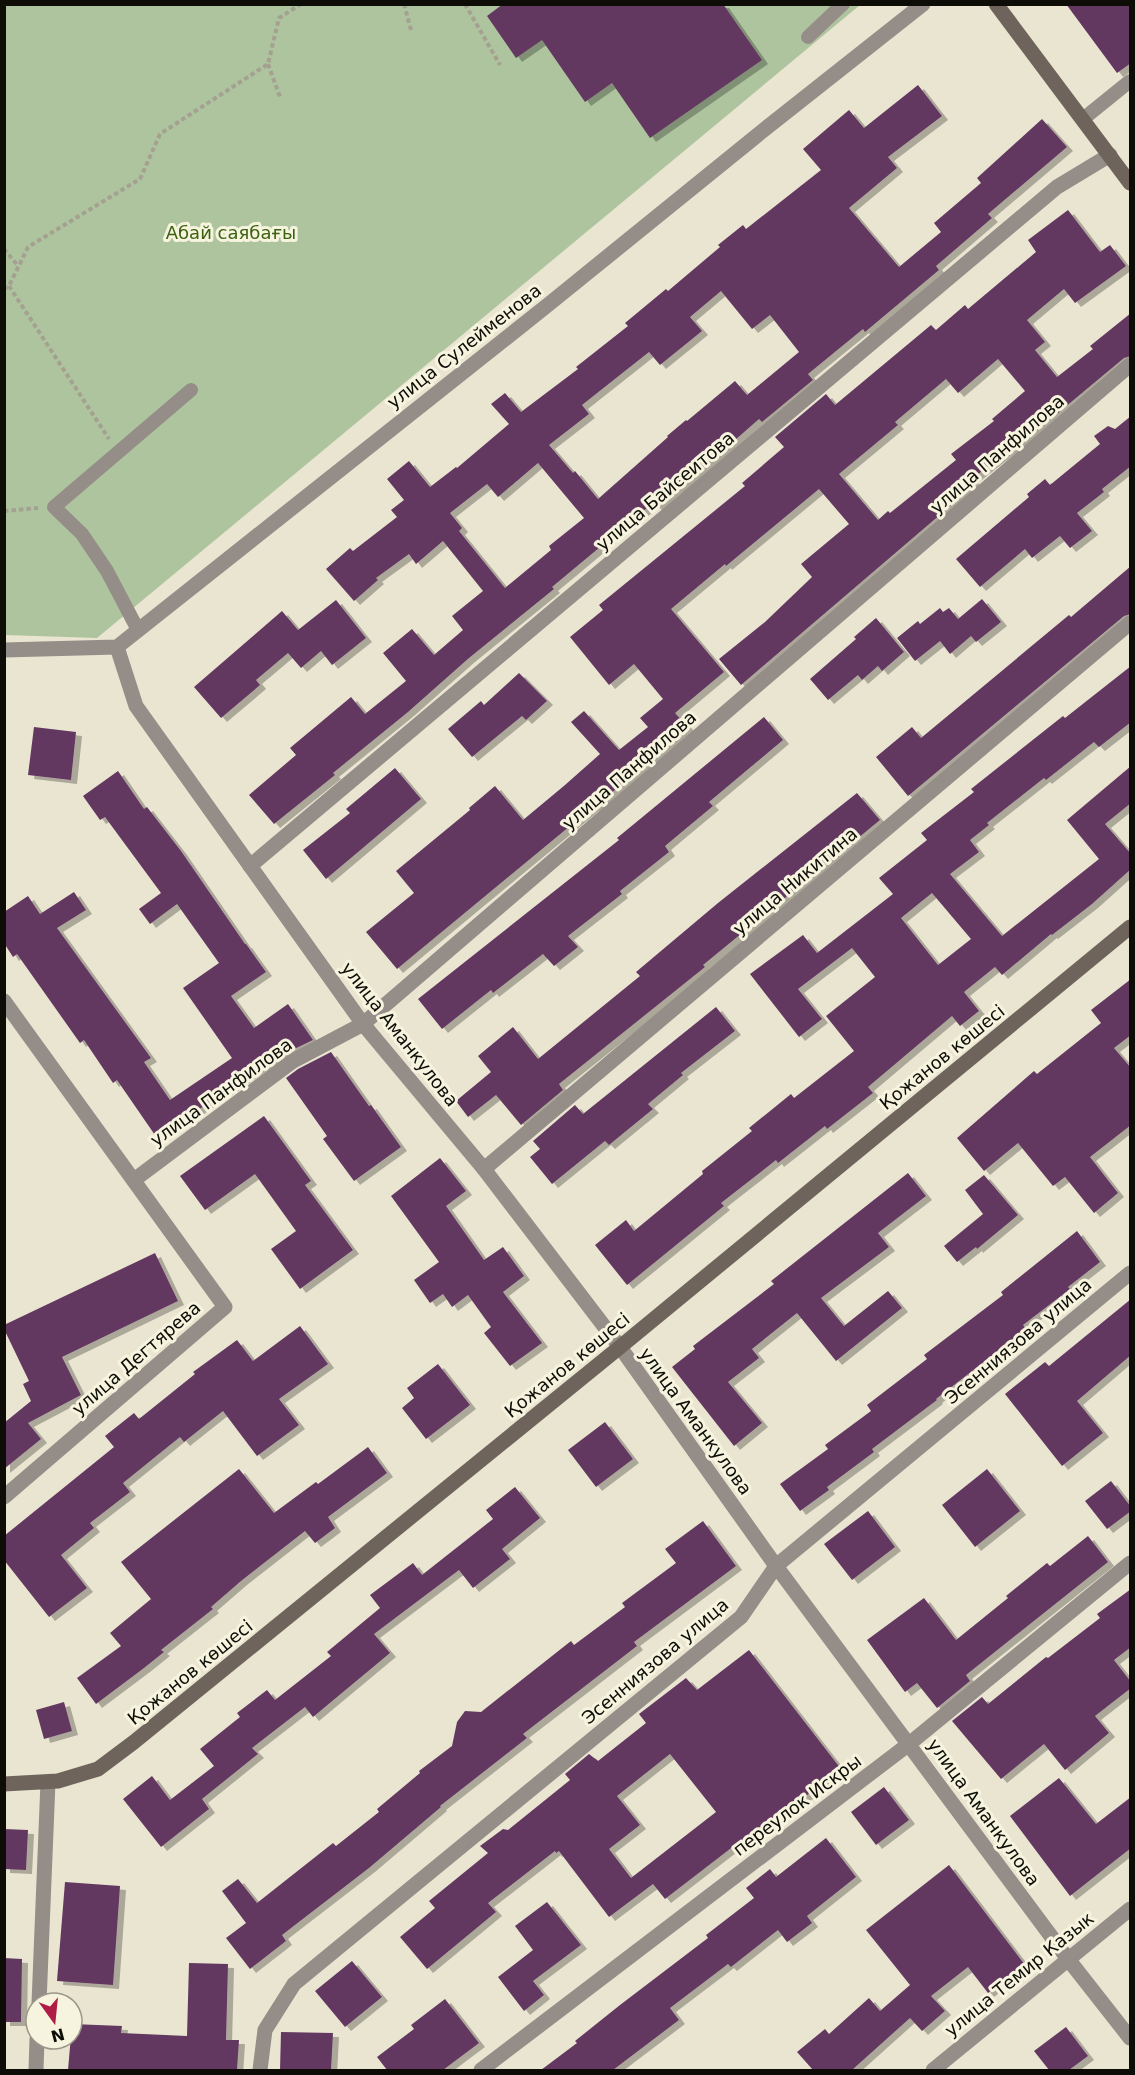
<svg xmlns="http://www.w3.org/2000/svg" width="1135" height="2075" font-family="'DejaVu Sans',sans-serif">
  <style>
    .green { fill: #aec49e }
    .building { fill: #643861; fill-rule: evenodd; filter: url(#shadow) }
    .lines { fill: none; stroke-linecap: round; stroke-linejoin: round }
    .path { stroke: #a4a191; stroke-width: 4; stroke-dasharray: 4.5 3; stroke-linecap: butt }
    .lane { stroke: #958d88; stroke-width: 14 }
    .street { stroke: #958d88; stroke-width: 15 }
    .secondary { stroke: #6f645c; stroke-width: 15 }
    .labels { text-anchor: middle; dominant-baseline: central; stroke-width: 6; stroke-linejoin: round; paint-order: stroke }
    .park-label { font-size: 18px; fill: #3b6210; stroke: #f6f3de }
    .street-label { font-size: 18px; fill: #0d0c06; stroke: #f6f3de }
  </style>
  <defs>
    <filter id="shadow"><feDropShadow dx="6" dy="4" stdDeviation="0" flood-color="#0004"/></filter>
  </defs>
  <rect width="100%" height="100%" fill="#e9e5d1"/>
  <path class="green" d="M 5,5 L 860,5 L 97,638 L 5,635 Z"/>
  <g class="building">
    <path d="M 503,4 L 723,4 L 762,60 L 650,138 L 612,83 L 585,102 L 542,40 L 516,58 L 487,16 Z"/>
    <path d="M 1066,4 L 1131,4 L 1131,63 L 1117,73 Z"/>
    <path d="M 918,85 L 942,116 L 888,157 L 897,168 L 849,208 L 899,267 L 941,232 L 934,223 L 981,183 L 977,178 L 1042,119 L 1067,147 L 988,214 L 992,218 L 936,266 L 939,270 L 865,332 L 863,329 L 808,374 L 813,380 L 762,422 L 759,419 L 678,490 L 677,488 L 656,506 L 653,503 L 552,587 L 554,589 L 469,658 L 408,712 L 333,773 L 335,775 L 274,824 L 249,795 L 296,755 L 290,748 L 351,697 L 365,714 L 406,681 L 383,653 L 412,629 L 434,655 L 463,630 L 452,616 L 483,591 L 443,541 L 416,564 L 409,554 L 376,578 L 378,580 L 354,601 L 326,569 L 350,548 L 353,551 L 397,517 L 391,510 L 404,500 L 387,479 L 409,461 L 430,487 L 456,467 L 457,468 L 509,424 L 491,404 L 505,393 L 521,412 L 578,369 L 576,367 L 628,326 L 625,323 L 666,289 L 668,291 L 720,247 L 718,245 L 743,225 L 746,229 L 821,170 L 803,149 L 849,110 L 864,128 ZM 721,291 L 752,329 L 770,315 L 799,352 L 747,395 L 735,381 L 687,421 L 686,420 L 667,436 L 668,437 L 598,499 L 575,471 L 573,473 L 549,445 L 589,414 L 582,405 L 649,352 L 660,365 L 702,331 L 690,317 ZM 538,463 L 584,518 L 549,546 L 551,550 L 505,588 L 459,531 L 462,528 L 450,513 L 487,484 L 498,497 Z"/>
    <path d="M 1068,210 L 1100,252 L 1110,245 L 1126,266 L 1075,303 L 1064,289 L 1027,320 L 1045,342 L 1035,350 L 1057,377 L 1093,349 L 1090,346 L 1131,313 L 1131,356 L 1124,358 L 1016,448 L 1014,446 L 972,479 L 976,484 L 741,685 L 719,659 L 765,622 L 812,577 L 801,564 L 849,524 L 819,489 L 726,566 L 725,564 L 671,609 L 724,672 L 675,713 L 688,727 L 594,808 L 593,807 L 397,969 L 366,932 L 414,893 L 396,871 L 470,810 L 469,808 L 495,786 L 523,820 L 565,785 L 600,754 L 571,722 L 584,711 L 619,750 L 648,727 L 640,718 L 663,699 L 634,664 L 609,685 L 570,637 L 603,610 L 599,605 L 745,486 L 742,483 L 784,447 L 775,437 L 826,394 L 835,405 L 931,325 L 936,330 L 965,305 L 968,309 L 1036,252 L 1028,240 ZM 998,359 L 1025,391 L 992,419 L 994,421 L 951,454 L 956,460 L 890,513 L 888,511 L 878,520 L 839,474 L 898,425 L 895,422 L 946,379 L 958,393 Z"/>
    <path d="M 1131,416 L 1131,466 L 1102,489 L 1104,492 L 1077,513 L 1092,531 L 1070,548 L 1060,536 L 1032,558 L 1025,549 L 980,587 L 956,559 L 1029,497 L 1027,494 L 1045,479 L 1050,485 L 1100,444 L 1094,436 L 1108,426 L 1115,429 Z"/>
    <path d="M 1131,566 L 1131,614 L 1124,616 L 908,796 L 876,757 L 912,727 L 921,738 L 1069,615 L 1071,617 Z"/>
    <path d="M 982,599 L 1001,622 L 976,642 L 971,636 L 950,654 L 940,641 L 915,661 L 897,638 L 918,621 L 920,624 L 940,608 L 943,612 L 949,608 L 958,619 Z"/>
    <path d="M 336,600 L 366,638 L 332,665 L 321,651 L 301,668 L 288,653 L 256,680 L 260,685 L 221,718 L 194,687 L 282,611 L 298,630 Z"/>
    <path d="M 876,618 L 904,652 L 882,671 L 878,666 L 862,680 L 858,675 L 828,700 L 810,679 L 856,639 L 854,637 Z"/>
    <path d="M 1131,666 L 1131,722 L 1099,747 L 1094,742 L 1046,780 L 1044,778 L 987,823 L 989,825 L 970,840 L 979,852 L 950,874 L 1002,936 L 1099,859 L 1067,820 L 1131,766 L 1131,803 L 1105,824 L 1131,854 L 1131,869 L 1092,904 L 1052,935 L 1051,934 L 1002,975 L 995,967 L 964,992 L 979,1011 L 960,1026 L 952,1016 L 868,1087 L 873,1093 L 827,1129 L 825,1126 L 778,1163 L 776,1160 L 721,1203 L 724,1206 L 627,1285 L 595,1245 L 626,1220 L 634,1231 L 703,1174 L 702,1171 L 752,1131 L 749,1128 L 791,1094 L 794,1098 L 854,1051 L 826,1016 L 875,977 L 852,948 L 798,989 L 822,1019 L 799,1037 L 750,974 L 803,935 L 817,953 L 893,894 L 879,878 L 927,840 L 921,833 L 974,792 L 971,789 L 1063,716 L 1065,718 ZM 932,893 L 971,939 L 938,965 L 901,918 Z"/>
    <path d="M 519,673 L 547,701 L 526,720 L 522,716 L 472,757 L 448,729 L 481,701 L 484,705 Z"/>
    <path d="M 764,717 L 783,740 L 709,802 L 713,806 L 665,846 L 669,852 L 620,891 L 622,894 L 568,936 L 578,947 L 554,966 L 543,954 L 493,993 L 491,990 L 442,1029 L 418,999 L 619,840 L 617,838 Z"/>
    <path d="M 34,727 L 76,732 L 71,780 L 28,775 Z"/>
    <path d="M 395,768 L 421,799 L 326,879 L 303,850 L 350,813 L 346,809 Z"/>
    <path d="M 118,771 L 144,809 L 147,807 L 181,851 L 245,944 L 246,944 L 266,972 L 231,996 L 254,1028 L 288,1004 L 313,1040 L 288,1052 L 275,1062 L 273,1059 L 157,1138 L 117,1080 L 113,1083 L 84,1040 L 80,1043 L 17,954 L 13,957 L 4,943 L 4,912 L 28,896 L 40,914 L 74,892 L 86,910 L 57,928 L 151,1058 L 144,1062 L 170,1100 L 232,1058 L 183,988 L 219,963 L 177,904 L 150,924 L 139,909 L 161,893 L 105,817 L 100,820 L 83,796 Z"/>
    <path d="M 857,793 L 880,820 L 703,965 L 705,967 L 559,1084 L 563,1090 L 521,1125 L 496,1095 L 468,1117 L 456,1101 L 491,1072 L 478,1056 L 513,1027 L 538,1059 L 640,976 L 636,972 L 718,903 Z"/>
    <path d="M 1131,979 L 1131,1035 L 1114,1048 L 1131,1068 L 1131,1125 L 1090,1157 L 1118,1193 L 1094,1213 L 1065,1177 L 1053,1186 L 1018,1143 L 984,1171 L 957,1138 L 1034,1071 L 1037,1074 L 1101,1023 L 1091,1010 Z"/>
    <path d="M 716,1007 L 735,1031 L 681,1073 L 683,1075 L 648,1104 L 653,1109 L 609,1145 L 605,1141 L 552,1184 L 530,1157 L 540,1149 L 533,1141 L 575,1105 L 583,1114 Z"/>
    <path d="M 331,1052 L 369,1106 L 371,1105 L 401,1147 L 354,1181 L 323,1139 L 327,1136 L 286,1078 L 298,1069 Z"/>
    <path d="M 264,1116 L 311,1181 L 305,1185 L 353,1250 L 300,1289 L 271,1249 L 296,1231 L 255,1174 L 205,1210 L 180,1176 Z"/>
    <path d="M 440,1158 L 466,1191 L 446,1206 L 484,1260 L 503,1247 L 524,1276 L 503,1292 L 542,1343 L 510,1366 L 484,1333 L 491,1327 L 468,1295 L 452,1307 L 443,1294 L 430,1303 L 414,1280 L 439,1262 L 391,1196 Z"/>
    <path d="M 908,1173 L 926,1196 L 878,1233 L 889,1247 L 821,1298 L 844,1326 L 888,1291 L 902,1308 L 836,1361 L 797,1313 L 752,1349 L 759,1358 L 728,1382 L 762,1423 L 734,1446 L 672,1367 L 695,1349 L 693,1346 L 774,1284 L 771,1281 Z"/>
    <path d="M 984,1175 L 1018,1215 L 977,1249 L 976,1247 L 957,1262 L 944,1246 L 983,1214 L 965,1190 Z"/>
    <path d="M 1077,1231 L 1100,1262 L 1068,1287 L 1070,1289 L 1023,1325 L 1026,1329 L 936,1399 L 937,1400 L 872,1449 L 874,1452 L 827,1487 L 829,1490 L 800,1511 L 780,1484 L 828,1449 L 825,1445 L 871,1411 L 867,1405 L 927,1359 L 924,1355 L 1003,1295 L 1001,1292 Z"/>
    <path d="M 155,1253 L 178,1301 L 62,1357 L 81,1395 L 28,1423 L 41,1439 L 4,1469 L 4,1423 L 31,1401 L 23,1384 L 29,1381 L 4,1329 L 4,1325 Z"/>
    <path d="M 1131,1299 L 1131,1355 L 1077,1401 L 1103,1433 L 1062,1466 L 1005,1394 L 1045,1362 L 1049,1366 Z"/>
    <path d="M 300,1326 L 328,1364 L 279,1399 L 299,1425 L 257,1456 L 223,1411 L 184,1442 L 180,1437 L 123,1483 L 130,1492 L 90,1523 L 94,1528 L 61,1555 L 87,1588 L 49,1617 L 4,1560 L 4,1536 L 114,1447 L 105,1436 L 134,1413 L 139,1419 L 195,1374 L 193,1372 L 237,1340 L 253,1361 Z"/>
    <path d="M 438,1364 L 470,1405 L 426,1439 L 402,1408 L 414,1398 L 407,1388 Z"/>
    <path d="M 605,1422 L 633,1459 L 596,1487 L 568,1450 Z"/>
    <path d="M 368,1447 L 387,1473 L 328,1517 L 335,1528 L 315,1543 L 305,1531 L 241,1581 L 211,1607 L 213,1609 L 161,1650 L 164,1652 L 144,1668 L 96,1704 L 77,1678 L 121,1646 L 110,1633 L 151,1599 L 121,1562 L 239,1469 L 274,1513 L 316,1482 L 318,1484 Z"/>
    <path d="M 987,1469 L 1020,1511 L 975,1547 L 942,1505 Z"/>
    <path d="M 1111,1481 L 1131,1507 L 1131,1511 L 1107,1529 L 1085,1501 Z"/>
    <path d="M 515,1487 L 540,1518 L 502,1549 L 510,1559 L 473,1588 L 459,1570 L 374,1634 L 390,1653 L 313,1717 L 305,1707 L 252,1748 L 258,1754 L 202,1799 L 209,1809 L 161,1847 L 123,1799 L 152,1776 L 170,1800 L 214,1766 L 200,1749 L 240,1717 L 237,1713 L 267,1690 L 275,1700 L 331,1656 L 327,1652 L 380,1608 L 370,1595 L 413,1563 L 422,1575 L 493,1519 L 486,1510 Z"/>
    <path d="M 868,1511 L 895,1547 L 852,1580 L 824,1544 Z"/>
    <path d="M 703,1521 L 736,1566 L 634,1642 L 637,1646 L 523,1734 L 527,1738 L 440,1806 L 441,1807 L 369,1868 L 282,1935 L 286,1941 L 250,1969 L 226,1938 L 246,1923 L 222,1891 L 238,1879 L 257,1903 L 333,1843 L 336,1846 L 379,1812 L 377,1809 L 420,1773 L 419,1771 L 452,1746 L 457,1722 L 465,1711 L 481,1712 L 571,1641 L 574,1645 L 625,1607 L 622,1603 L 676,1563 L 665,1549 Z"/>
    <path d="M 1088,1536 L 1108,1562 L 966,1675 L 970,1681 L 937,1708 L 917,1683 L 905,1692 L 867,1640 L 924,1598 L 956,1640 L 1008,1598 L 1006,1596 L 1047,1563 L 1050,1566 Z"/>
    <path d="M 1131,1589 L 1131,1647 L 1114,1660 L 1131,1682 L 1131,1688 L 1095,1716 L 1109,1733 L 1065,1770 L 1044,1744 L 1001,1779 L 952,1721 L 982,1697 L 988,1704 L 1046,1657 L 1048,1658 L 1100,1618 L 1097,1614 Z"/>
    <path d="M 749,1650 L 841,1769 L 742,1845 L 739,1842 L 665,1899 L 653,1884 L 609,1917 L 559,1851 L 556,1853 L 555,1851 L 488,1903 L 496,1912 L 427,1969 L 400,1937 L 435,1908 L 429,1901 L 488,1853 L 480,1846 L 503,1829 L 508,1830 L 570,1780 L 565,1774 L 589,1754 L 598,1761 L 646,1723 L 639,1714 L 686,1678 L 697,1690 ZM 670,1754 L 716,1812 L 631,1878 L 609,1849 L 640,1825 L 617,1796 Z"/>
    <path d="M 64,1702 L 72,1731 L 44,1739 L 36,1710 Z"/>
    <path d="M 1059,1778 L 1096,1824 L 1131,1797 L 1131,1848 L 1070,1896 L 1010,1816 Z"/>
    <path d="M 884,1787 L 909,1820 L 876,1845 L 851,1812 Z"/>
    <path d="M 4,1829 L 28,1830 L 26,1870 L 4,1869 Z"/>
    <path d="M 826,1838 L 856,1877 L 807,1916 L 812,1923 L 787,1942 L 778,1930 L 731,1967 L 728,1964 L 670,2008 L 679,2020 L 613,2070 L 541,2070 L 577,2043 L 575,2041 L 620,2005 L 708,1938 L 706,1935 L 754,1898 L 746,1888 L 770,1869 L 776,1877 Z"/>
    <path d="M 949,1865 L 1025,1965 L 988,1993 L 968,1967 L 931,1996 L 945,2011 L 922,2031 L 910,2018 L 852,2070 L 813,2070 L 797,2052 L 825,2029 L 829,2034 L 869,1998 L 880,2011 L 910,1985 L 866,1930 Z"/>
    <path d="M 65,1882 L 120,1886 L 113,1985 L 57,1981 Z"/>
    <path d="M 547,1902 L 581,1945 L 533,1981 L 544,1995 L 524,2011 L 498,1977 L 533,1950 L 515,1926 Z"/>
    <path d="M 4,1958 L 22,1959 L 21,2022 L 4,2022 Z"/>
    <path d="M 352,1961 L 382,1997 L 345,2027 L 315,1991 Z"/>
    <path d="M 189,1963 L 228,1964 L 226,2040 L 239,2040 L 237,2070 L 68,2070 L 72,2024 L 122,2026 L 121,2033 L 187,2036 Z"/>
    <path d="M 445,1999 L 479,2043 L 443,2070 L 387,2070 L 377,2057 L 414,2029 L 411,2025 Z"/>
    <path d="M 1066,2027 L 1088,2056 L 1069,2070 L 1049,2070 L 1034,2051 Z"/>
    <path d="M 281,2032 L 333,2033 L 331,2070 L 280,2070 Z"/>
  </g>
  <g class="lines">
    <g class="path">
      <path d="M 404,4 L 411,30"/>
      <path d="M 465,4 L 500,65"/>
      <path d="M 268,64 L 280,97"/>
      <path d="M 4,249 L 18,266"/>
      <path d="M 9,286 L 109,439"/>
      <path d="M 4,289 L 9,286 L 28,247 L 140,179 L 160,134 L 268,64 L 279,18 L 301,4"/>
      <path d="M 4,511 L 38,508"/>
    </g>
    <g class="lane">
      <path d="M 808,37 L 843,4"/>
      <path d="M 1083,119 L 1130,81"/>
      <path d="M 138,630 L 107,571 L 82,534 L 54,507 L 191,390"/>
    </g>
    <g class="street">
      <path d="M 117,647 L 136,706 L 363,1024 L 484,1169 L 620,1347 L 776,1566 L 1068,1959 L 1130,2038"/>
      <path d="M 4,650 L 117,647 L 549,304 L 760,133 L 923,4"/>
      <path d="M 250,866 L 1057,187 L 1110,155"/>
      <path d="M 4,1001 L 225,1307 L 4,1497"/>
      <path d="M 484,1169 L 1130,623"/>
      <path d="M 134,1180 L 293,1061 L 363,1024 L 1130,365"/>
      <path d="M 39,2003 L 48,1782"/>
      <path d="M 36,2070 L 37,2039"/>
      <path d="M 260,2070 L 265,2030 L 294,1984 L 741,1617 L 776,1566 L 1130,1273"/>
      <path d="M 481,2070 L 909,1744 L 1130,1563"/>
      <path d="M 933,2070 L 1130,1909"/>
    </g>
    <g class="secondary">
      <path d="M 996,4 L 1130,183"/>
      <path d="M 4,1784 L 58,1781 L 98,1769 L 134,1742 L 620,1347 L 1130,927"/>
    </g>
  </g>
  <g class="labels">
    <g class="park-label">
      <text x="231" y="232">Абай саябағы</text>
    </g>
    <g class="street-label">
      <text transform="translate(464 346) rotate(-38)">улица Сулейменова</text>
      <text transform="translate(997 454) rotate(-41)">улица Панфилова</text>
      <text transform="translate(665 491) rotate(-40)">улица Байсеитова</text>
      <text transform="translate(629 770) rotate(-41)">улица Панфилова</text>
      <text transform="translate(795 881) rotate(-40)">улица Никитина</text>
      <text transform="translate(400 1034) rotate(52)">улица Аманкулова</text>
      <text transform="translate(942 1057) rotate(-39)">Қожанов көшесі</text>
      <text transform="translate(221 1092) rotate(-36)">улица Панфилова</text>
      <text transform="translate(1018 1341) rotate(-40)">Эсенниязова улица</text>
      <text transform="translate(136 1358) rotate(-41)">улица Дегтярева</text>
      <text transform="translate(567 1365) rotate(-39)">Қожанов көшесі</text>
      <text transform="translate(696 1421) rotate(54)">улица Аманкулова</text>
      <text transform="translate(655 1661) rotate(-40)">Эсенниязова улица</text>
      <text transform="translate(190 1672) rotate(-39)">Қожанов көшесі</text>
      <text transform="translate(797 1805) rotate(-37)">переулок Искры</text>
      <text transform="translate(984 1812) rotate(54)">улица Аманкулова</text>
      <text transform="translate(1019 1974) rotate(-39)">улица Темир Казык</text>
    </g>
  </g>
  <rect width="1135" height="2075" fill="none" stroke="#0d0c06" stroke-width="12"/>
  <g transform="translate(54 2021) rotate(165)"><circle r="28" fill="#f6f3de" stroke="#999788" stroke-width="1.5"/>
  <path d="M0-4.5L10 22L0 15L-10 22Z" fill="#af1c45"/>
  <text y="-9" font-size="16" font-weight="bold" text-anchor="middle" fill="#0d0c06">N</text>
  </g>
</svg>
